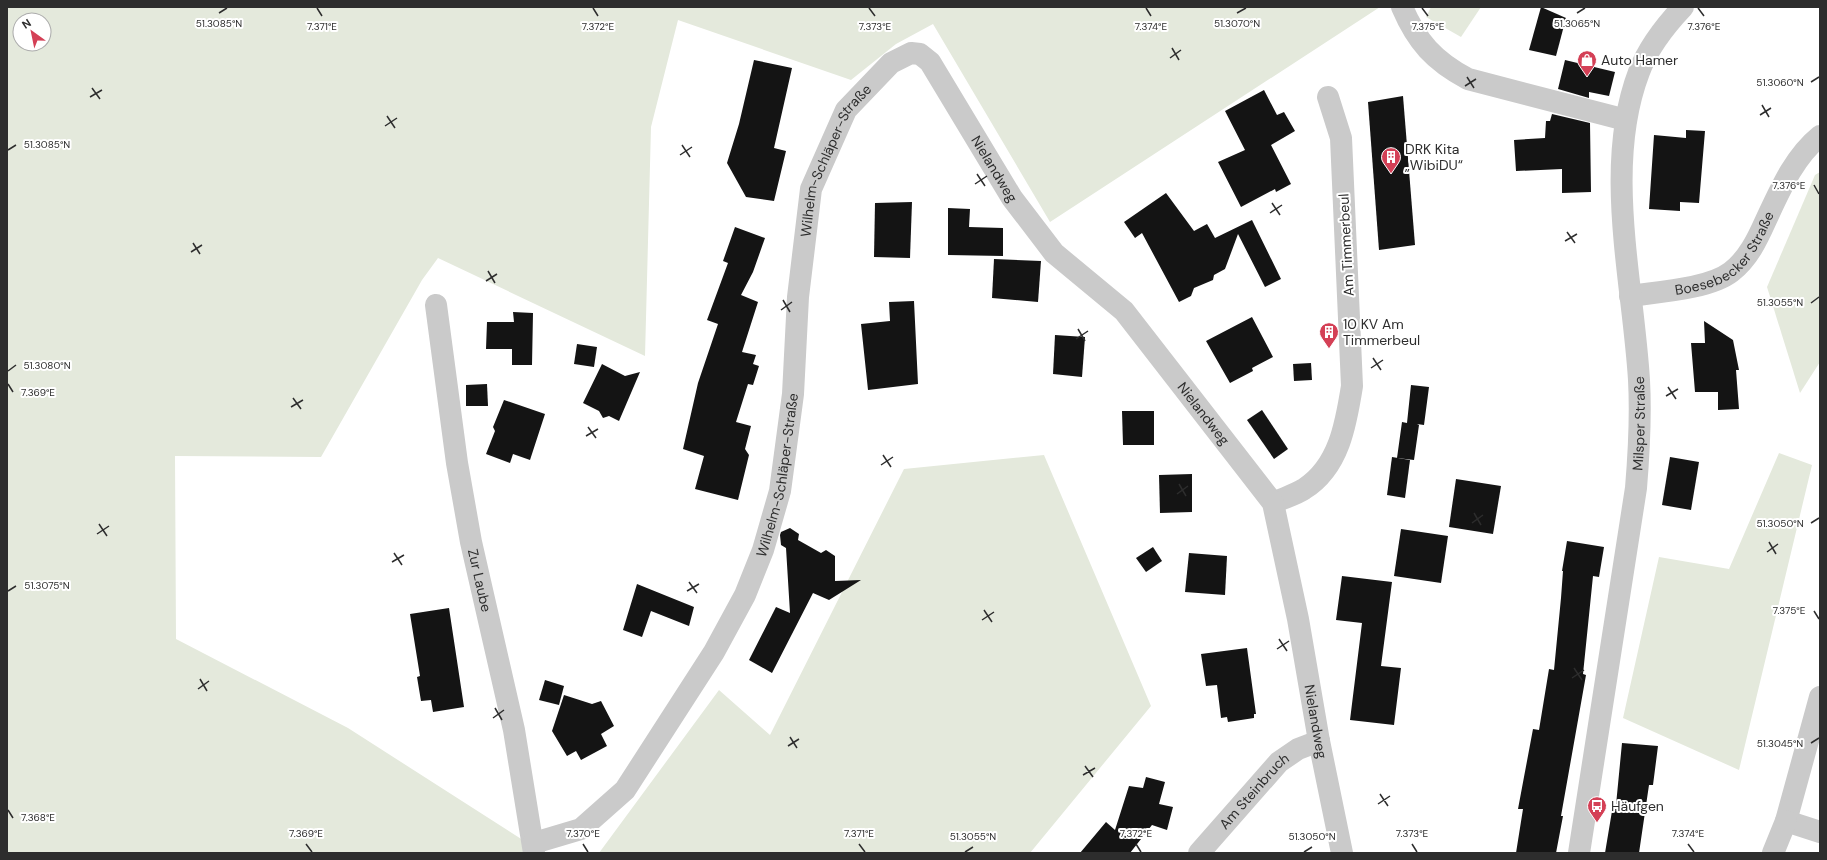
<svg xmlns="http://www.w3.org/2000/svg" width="1827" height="860" font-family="'DM Sans',sans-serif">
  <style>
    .green { fill: #e4e9dc; fill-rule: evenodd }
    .building { fill: #141414 }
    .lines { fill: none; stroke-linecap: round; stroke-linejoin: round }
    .minor { stroke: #cacaca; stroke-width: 22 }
    .ticks { fill: none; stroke: #2d2d2d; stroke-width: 1.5 }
    .labels { text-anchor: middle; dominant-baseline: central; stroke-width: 4; stroke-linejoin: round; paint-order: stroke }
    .poi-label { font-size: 14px; fill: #2d2d2d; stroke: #fff; text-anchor: start }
    .street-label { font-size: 14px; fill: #2d2d2d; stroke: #fff }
    .ticks-label { font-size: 10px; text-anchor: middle; fill: #2d2d2d; stroke: #fff; stroke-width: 4; stroke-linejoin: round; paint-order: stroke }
  </style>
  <rect width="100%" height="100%" fill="#fff"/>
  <g class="green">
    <path d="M 7,7 L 1380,7 L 1050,222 L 933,24 L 896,44 L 851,80 L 678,20 L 651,127 L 645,356 L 438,258 L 422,280 L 321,457 L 175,456 L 176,639 L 348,728 L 543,853 L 7,853 ZM 20,20 L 44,20 L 44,44 L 20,44 Z"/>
    <path d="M 1431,7 L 1481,7 L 1461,37 L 1426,17 Z"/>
    <path d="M 1820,172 L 1820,362 L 1800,393 L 1767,287 L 1815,175 Z"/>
    <path d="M 1779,453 L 1812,465 L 1739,770 L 1623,718 L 1659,557 L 1729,569 Z"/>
    <path d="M 1044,455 L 1151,706 L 1030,853 L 599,853 L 719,690 L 770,735 L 904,469 Z"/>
  </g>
  <g class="building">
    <path d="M 1541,7 L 1566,18 L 1556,56 L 1529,50 Z"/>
    <path d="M 754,60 L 792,68 L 774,148 L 786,151 L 774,201 L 746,197 L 727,163 L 739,124 Z"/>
    <path d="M 1565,60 L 1615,72 L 1609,96 L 1589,92 L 1589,98 L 1558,89 Z"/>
    <path d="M 1264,90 L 1277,115 L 1284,112 L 1295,131 L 1271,145 L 1291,184 L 1276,192 L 1275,189 L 1241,207 L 1218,162 L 1245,150 L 1225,111 Z"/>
    <path d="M 1403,96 L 1415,245 L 1379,250 L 1368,102 Z"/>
    <path d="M 1552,114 L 1590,123 L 1591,192 L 1562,193 L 1562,169 L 1516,171 L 1514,140 L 1545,138 L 1546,121 L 1550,121 Z"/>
    <path d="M 1686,130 L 1705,131 L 1699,203 L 1680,202 L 1680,211 L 1649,209 L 1654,135 L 1686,138 Z"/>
    <path d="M 1166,193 L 1194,231 L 1207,224 L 1215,238 L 1252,220 L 1281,279 L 1265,287 L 1238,234 L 1225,269 L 1214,275 L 1213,280 L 1194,288 L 1191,296 L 1179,302 L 1142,233 L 1135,238 L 1124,222 Z"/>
    <path d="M 912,202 L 910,258 L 874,257 L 875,203 Z"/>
    <path d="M 948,208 L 970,209 L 969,227 L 1003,228 L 1003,256 L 948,255 Z"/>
    <path d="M 735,227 L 765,238 L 753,272 L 741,295 L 758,302 L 742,352 L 756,355 L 753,364 L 759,366 L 753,385 L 748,384 L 736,422 L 751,426 L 745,449 L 749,455 L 738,500 L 695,489 L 704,456 L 683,449 L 698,383 L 718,324 L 707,320 L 728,263 L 723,261 Z"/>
    <path d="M 994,259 L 1041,261 L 1038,302 L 992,298 Z"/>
    <path d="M 914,301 L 918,384 L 868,390 L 861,324 L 890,321 L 889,302 Z"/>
    <path d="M 513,312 L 533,313 L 532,365 L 512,365 L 512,349 L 486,349 L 487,322 L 514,322 Z"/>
    <path d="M 1252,317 L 1273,357 L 1252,368 L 1253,371 L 1230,383 L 1206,341 Z"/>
    <path d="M 1704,321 L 1733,340 L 1739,370 L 1736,370 L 1739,409 L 1718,410 L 1718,392 L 1695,392 L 1691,343 L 1705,343 Z"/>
    <path d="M 1055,335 L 1085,337 L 1082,377 L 1053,374 Z"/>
    <path d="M 577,344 L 597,347 L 594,367 L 574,364 Z"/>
    <path d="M 1311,363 L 1312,380 L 1294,381 L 1293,364 Z"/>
    <path d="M 602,364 L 625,376 L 640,372 L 619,421 L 609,416 L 603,418 L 599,411 L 583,403 Z"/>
    <path d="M 487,384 L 488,406 L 466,406 L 466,385 Z"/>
    <path d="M 1411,385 L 1429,387 L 1424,425 L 1417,424 L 1419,425 L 1414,460 L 1397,458 L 1402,422 L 1407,423 Z"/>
    <path d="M 504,400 L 545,414 L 530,460 L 513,454 L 510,463 L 486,454 L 495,431 L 493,427 Z"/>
    <path d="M 1262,410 L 1288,449 L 1274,459 L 1247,420 Z"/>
    <path d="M 1122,411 L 1154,411 L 1154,445 L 1123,445 Z"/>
    <path d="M 1392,457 L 1410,460 L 1405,498 L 1387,495 Z"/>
    <path d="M 1670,457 L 1699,462 L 1691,510 L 1662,505 Z"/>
    <path d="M 1192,474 L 1192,512 L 1160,513 L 1159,475 Z"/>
    <path d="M 1456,479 L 1501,486 L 1493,534 L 1449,527 Z"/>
    <path d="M 790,528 L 799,534 L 798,540 L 821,553 L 826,550 L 835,556 L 835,581 L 861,580 L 829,600 L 813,593 L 772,673 L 749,660 L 776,607 L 790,613 L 786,548 L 781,545 L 780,535 L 781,532 Z"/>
    <path d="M 1401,529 L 1448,536 L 1441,583 L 1394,576 Z"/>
    <path d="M 1567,541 L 1604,547 L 1599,577 L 1593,576 L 1583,674 L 1586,675 L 1561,816 L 1563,816 L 1556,853 L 1516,853 L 1523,809 L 1518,809 L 1533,729 L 1539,730 L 1549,669 L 1554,670 L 1561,598 L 1563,571 L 1562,571 Z"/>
    <path d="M 1153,547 L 1162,561 L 1146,572 L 1136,558 Z"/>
    <path d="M 1189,553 L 1227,556 L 1225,595 L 1185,592 Z"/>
    <path d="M 1342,576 L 1392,582 L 1381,666 L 1401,668 L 1394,725 L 1350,720 L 1362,623 L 1336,620 Z"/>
    <path d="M 637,584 L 694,607 L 689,626 L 651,611 L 642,637 L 623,630 Z"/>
    <path d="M 449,608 L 464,707 L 433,712 L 431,700 L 421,701 L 417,677 L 420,676 L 410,614 Z"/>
    <path d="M 1247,648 L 1256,714 L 1254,714 L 1254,718 L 1228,722 L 1227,717 L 1221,718 L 1217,685 L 1206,686 L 1201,654 Z"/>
    <path d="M 545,680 L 564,686 L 559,705 L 539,700 Z"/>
    <path d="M 564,695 L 592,704 L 601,701 L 614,726 L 601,734 L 607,746 L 581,760 L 576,751 L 567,756 L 552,731 Z"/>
    <path d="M 1622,743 L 1658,746 L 1653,785 L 1649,785 L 1639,853 L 1605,853 L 1613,805 L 1616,805 Z"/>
    <path d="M 1146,777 L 1165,782 L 1159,804 L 1173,807 L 1167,830 L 1152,825 L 1130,853 L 1080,853 L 1106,822 L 1115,830 L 1129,786 L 1143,788 Z"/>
  </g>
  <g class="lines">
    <g class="minor">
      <path d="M 1402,7 C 1417,42 1434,61 1468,79 L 1626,120"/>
      <path id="s1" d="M 1630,296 C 1657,292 1709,289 1731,272 C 1748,259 1757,240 1766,220 C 1780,190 1794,157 1820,136"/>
      <path id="s2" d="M 436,305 L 457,463 L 471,542 L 514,730 L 534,853"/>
      <path d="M 1273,503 C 1283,498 1295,495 1304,489 C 1339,467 1346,424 1352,386 L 1341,138 L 1328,97"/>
      <path d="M 1820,697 L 1786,821 L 1820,832"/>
      <path id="s3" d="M 534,843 L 581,829 L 625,790 L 714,652 L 745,595 L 763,550 L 780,491 L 793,394 L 798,297 L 811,189 L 846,110 L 891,63 L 911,53 L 920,54 L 930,62 L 1012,198 L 1054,253 L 1124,311 L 1273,503 L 1298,619 L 1319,741 L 1342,853"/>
      <path id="s4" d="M 1199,853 L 1279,762 L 1298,749 L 1319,741"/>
      <path id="s5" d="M 1579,853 L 1636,488 C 1639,452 1641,416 1639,380 C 1633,281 1603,166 1639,72 C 1648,48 1665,26 1683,7"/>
      <path d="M 1773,853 L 1786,821"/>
    </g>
  </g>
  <path class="ticks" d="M 317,8 L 322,16M 593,8 L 598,16M 869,8 L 875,16M 1146,8 L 1151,16M 1422,8 L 1428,16M 1698,8 L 1704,16M 219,13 L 227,8M 1237,13 L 1246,8M 1577,13 L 1585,8M 1172,48 L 1179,60M 1170,58 L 1181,50M 1467,77 L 1474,88M 1811,82 L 1819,77M 1465,86 L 1476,79M 92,88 L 100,99M 90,97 L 102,90M 1762,105 L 1769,117M 1760,115 L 1771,108M 387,116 L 395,128M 385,126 L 397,118M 682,145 L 690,157M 8,150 L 16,145M 680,155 L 692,147M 977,174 L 985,186M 975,184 L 987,176M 1814,185 L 1819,194M 1272,203 L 1280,215M 1270,213 L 1282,205M 1567,232 L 1575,243M 1565,241 L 1577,234M 193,243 L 200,254M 191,252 L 202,245M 488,271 L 495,283M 486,281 L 497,274M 783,300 L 790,312M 1811,303 L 1819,297M 781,310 L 792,302M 1078,329 L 1085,341M 1076,339 L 1088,331M 1373,358 L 1381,370M 1371,368 L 1383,360M 8,371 L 16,365M 8,384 L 13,392M 1668,387 L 1676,399M 1666,396 L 1678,389M 293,398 L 301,409M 291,407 L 303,400M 588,427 L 596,438M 586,436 L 598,429M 883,455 L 891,467M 881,465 L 893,457M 1179,484 L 1186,496M 1177,494 L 1188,486M 1474,513 L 1481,525M 1472,523 L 1483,515M 1811,523 L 1819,518M 99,524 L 107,536M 97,534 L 109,526M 1769,542 L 1776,554M 1767,552 L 1778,544M 394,553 L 402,565M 392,562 L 404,555M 689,582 L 697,593M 8,591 L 16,586M 687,591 L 699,584M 984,610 L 992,622M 1814,611 L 1819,619M 982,620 L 994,612M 1279,639 L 1287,651M 1277,649 L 1289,641M 1574,668 L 1582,680M 1572,678 L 1584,670M 200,679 L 207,691M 198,689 L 209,681M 495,708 L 502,720M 493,718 L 504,710M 790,737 L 797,748M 1811,743 L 1819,738M 788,746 L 799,739M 1085,766 L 1093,777M 1083,775 L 1095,768M 1380,794 L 1388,806M 1378,804 L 1390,796M 8,810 L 13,818M 306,844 L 312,852M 583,844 L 588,852M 859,844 L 865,852M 1136,844 L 1141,852M 1412,844 L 1417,852M 1688,844 L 1694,852M 965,852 L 973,847M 1304,852 L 1312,847"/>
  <defs>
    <g id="shop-pin" transform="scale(1)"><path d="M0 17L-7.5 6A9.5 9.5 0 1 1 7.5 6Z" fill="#d44056" stroke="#fff"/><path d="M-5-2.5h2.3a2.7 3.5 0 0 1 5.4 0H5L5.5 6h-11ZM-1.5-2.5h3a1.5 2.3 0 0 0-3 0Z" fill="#fff"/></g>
    <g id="building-pin" transform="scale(1)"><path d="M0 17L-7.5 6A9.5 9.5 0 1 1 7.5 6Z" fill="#d44056" stroke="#fff"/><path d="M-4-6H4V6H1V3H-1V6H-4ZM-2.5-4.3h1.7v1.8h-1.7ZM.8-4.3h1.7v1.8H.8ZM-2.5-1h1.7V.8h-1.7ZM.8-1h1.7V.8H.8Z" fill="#fff"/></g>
    <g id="bus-pin" transform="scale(1)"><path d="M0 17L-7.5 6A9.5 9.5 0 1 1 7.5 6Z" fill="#d44056" stroke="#fff"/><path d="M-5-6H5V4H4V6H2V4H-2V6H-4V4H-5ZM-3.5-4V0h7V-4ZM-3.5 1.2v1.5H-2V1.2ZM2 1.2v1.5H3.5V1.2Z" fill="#fff"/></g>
  </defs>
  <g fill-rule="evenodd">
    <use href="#shop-pin" x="1587" y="60"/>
    <use href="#building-pin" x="1391" y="157"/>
    <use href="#building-pin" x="1329" y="332"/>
    <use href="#bus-pin" x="1597" y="806"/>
  </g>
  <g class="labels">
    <g class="poi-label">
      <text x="1601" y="60">Auto Hamer</text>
      <text x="1405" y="149">DRK Kita<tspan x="1405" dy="16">„WibiDU“</tspan></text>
      <text x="1343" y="324">10 KV Am<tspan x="1343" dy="16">Timmerbeul</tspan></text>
      <text x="1611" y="806">Häufgen</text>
    </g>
    <g class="street-label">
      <text stroke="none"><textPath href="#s3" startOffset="786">Wilhelm-Schläper-Straße</textPath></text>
      <text stroke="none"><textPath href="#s3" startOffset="1071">Nielandweg</textPath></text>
      <text transform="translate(1346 245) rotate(-93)">Am Timmerbeul</text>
      <text stroke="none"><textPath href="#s1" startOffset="111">Boesebecker Straße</textPath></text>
      <text stroke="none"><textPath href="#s3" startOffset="1395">Nielandweg</textPath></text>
      <text stroke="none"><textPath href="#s5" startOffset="434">Milsper Straße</textPath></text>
      <text stroke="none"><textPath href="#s3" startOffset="462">Wilhelm-Schläper-Straße</textPath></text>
      <text stroke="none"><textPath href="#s2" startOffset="279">Zur Laube</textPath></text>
      <text stroke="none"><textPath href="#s3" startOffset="1731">Nielandweg</textPath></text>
      <text stroke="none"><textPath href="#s4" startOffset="83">Am Steinbruch</textPath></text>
    </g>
  </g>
  <g class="ticks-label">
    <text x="219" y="27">51.3085°N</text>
    <text x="1237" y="27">51.3070°N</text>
    <text x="1577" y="27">51.3065°N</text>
    <text x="875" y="30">7.373°E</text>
    <text x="1151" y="30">7.374°E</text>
    <text x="322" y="30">7.371°E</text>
    <text x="598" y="30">7.372°E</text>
    <text x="1428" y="30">7.375°E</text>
    <text x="1704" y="30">7.376°E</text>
    <text x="1780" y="86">51.3060°N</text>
    <text x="47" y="148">51.3085°N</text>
    <text x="1789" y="189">7.376°E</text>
    <text x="1780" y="306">51.3055°N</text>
    <text x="47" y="369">51.3080°N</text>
    <text x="38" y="396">7.369°E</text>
    <text x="1780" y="527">51.3050°N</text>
    <text x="47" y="589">51.3075°N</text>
    <text x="1789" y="614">7.375°E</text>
    <text x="1780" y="747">51.3045°N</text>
    <text x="38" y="821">7.368°E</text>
    <text x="306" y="837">7.369°E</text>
    <text x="583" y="837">7.370°E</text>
    <text x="859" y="837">7.371°E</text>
    <text x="1136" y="837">7.372°E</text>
    <text x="1412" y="837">7.373°E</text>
    <text x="1688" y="837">7.374°E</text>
    <text x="973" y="840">51.3055°N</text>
    <text x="1312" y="840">51.3050°N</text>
  </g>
  <rect width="1827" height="860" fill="none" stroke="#2d2d2d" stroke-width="16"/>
  <g transform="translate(32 32) rotate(327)"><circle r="19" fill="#ffffff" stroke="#ababab"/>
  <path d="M0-3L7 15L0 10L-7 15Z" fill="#d44056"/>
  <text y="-6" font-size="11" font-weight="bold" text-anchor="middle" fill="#2d2d2d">N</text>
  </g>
</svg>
